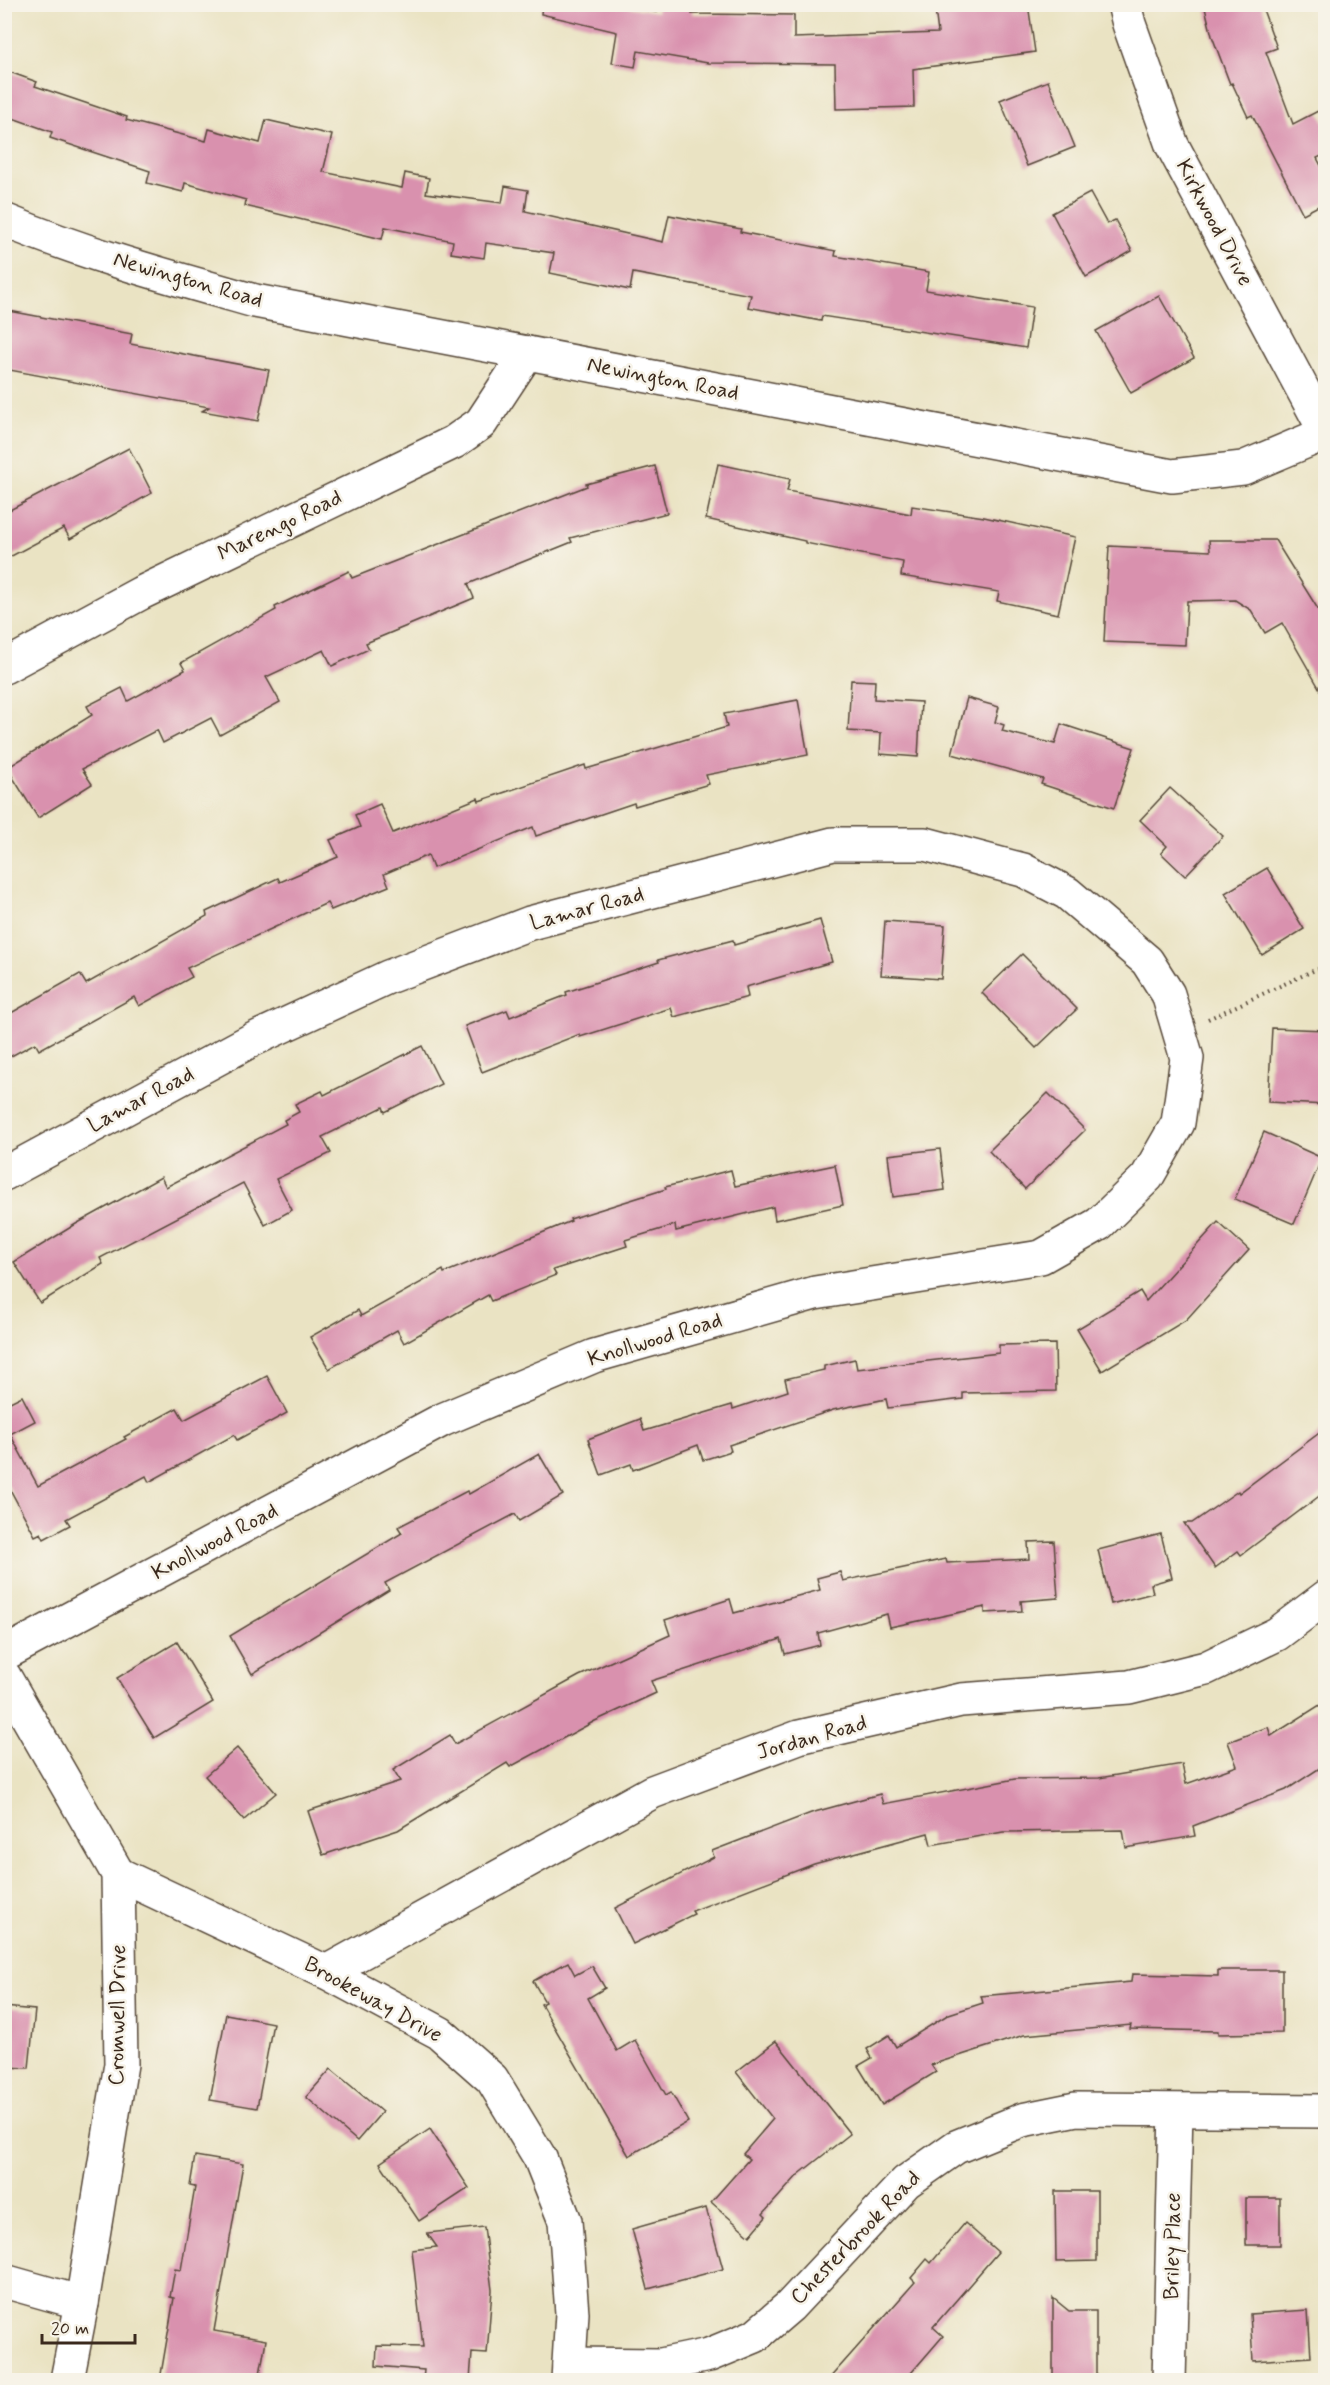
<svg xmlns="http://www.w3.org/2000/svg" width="1330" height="2385" font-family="Mynerve,sans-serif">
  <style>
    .building { fill: #d991ae }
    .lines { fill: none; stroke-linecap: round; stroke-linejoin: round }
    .street-casing { stroke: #554637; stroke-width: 36 }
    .path { stroke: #554637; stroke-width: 4; stroke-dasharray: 1.5 4.5; stroke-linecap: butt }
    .street { stroke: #fff; stroke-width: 33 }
    .labels { text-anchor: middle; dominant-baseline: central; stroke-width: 5; stroke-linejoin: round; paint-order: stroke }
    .street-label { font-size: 22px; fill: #3b2a1e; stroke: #f7f3e8 }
  </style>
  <rect width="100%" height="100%" fill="#f7f3e8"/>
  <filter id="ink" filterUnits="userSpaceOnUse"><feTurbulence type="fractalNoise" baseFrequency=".0167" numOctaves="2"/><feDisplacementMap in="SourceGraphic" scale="12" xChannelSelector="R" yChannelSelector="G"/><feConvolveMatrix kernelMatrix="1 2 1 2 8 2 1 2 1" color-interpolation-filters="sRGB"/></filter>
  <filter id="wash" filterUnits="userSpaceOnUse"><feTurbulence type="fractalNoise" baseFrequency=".008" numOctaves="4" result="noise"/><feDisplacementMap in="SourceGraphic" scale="24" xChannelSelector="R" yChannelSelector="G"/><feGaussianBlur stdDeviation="1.35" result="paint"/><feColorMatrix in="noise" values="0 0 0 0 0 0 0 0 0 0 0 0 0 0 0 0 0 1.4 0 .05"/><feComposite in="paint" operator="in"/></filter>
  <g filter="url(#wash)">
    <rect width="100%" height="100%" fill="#eae3c3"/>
    <g id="blocks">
      <g class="building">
        <path d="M 542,4 L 612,4 L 657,12 L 658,4 L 694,4 L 692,14 L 794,15 L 794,38 L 938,33 L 935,9 L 965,4 L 1028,4 L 1035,52 L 913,69 L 914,107 L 836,109 L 835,64 L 708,63 L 638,51 L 635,67 L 612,63 L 617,32 L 541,14 Z"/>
        <path d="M 1204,4 L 1261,4 L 1277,48 L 1266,52 L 1293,124 L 1318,111 L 1326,125 L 1326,154 L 1317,158 L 1326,175 L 1326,202 L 1303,214 L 1252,115 L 1248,117 L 1232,83 L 1230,84 L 1212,36 Z"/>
        <path d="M 4,70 L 37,82 L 35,86 L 127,117 L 126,120 L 206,141 L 209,129 L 260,143 L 266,120 L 332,135 L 323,172 L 402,188 L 405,173 L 429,178 L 426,193 L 502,203 L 505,186 L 528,190 L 525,211 L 663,242 L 669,215 L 741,229 L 740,232 L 836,251 L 835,256 L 929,272 L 926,290 L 1032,307 L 1026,348 L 822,316 L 821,321 L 748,307 L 751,295 L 633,273 L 630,290 L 550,273 L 554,253 L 486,243 L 484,258 L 451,253 L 453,241 L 385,227 L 382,239 L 245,206 L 246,200 L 185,183 L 183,192 L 147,183 L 150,171 L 50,138 L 52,132 L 4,115 Z"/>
        <path d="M 1048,81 L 1075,147 L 1027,166 L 1000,100 Z"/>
        <path d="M 1090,193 L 1107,224 L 1115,220 L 1132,251 L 1086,277 L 1052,213 Z"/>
        <path d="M 1159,296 L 1194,358 L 1131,393 L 1096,331 Z"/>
        <path d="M 4,310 L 132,334 L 130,344 L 269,370 L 258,421 L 202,411 L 209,407 L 4,369 Z"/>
        <path d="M 129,448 L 152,493 L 70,539 L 64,528 L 4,560 L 4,513 Z"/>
        <path d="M 718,464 L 790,479 L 787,491 L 911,514 L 912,506 L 984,517 L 1075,537 L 1058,614 L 997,601 L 999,592 L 901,576 L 903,562 L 805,543 L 805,541 L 706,519 Z"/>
        <path d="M 655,466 L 667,513 L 570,538 L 572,542 L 468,584 L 474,598 L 366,643 L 369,649 L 332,666 L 324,650 L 266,677 L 280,702 L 220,735 L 211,718 L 163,743 L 157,730 L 82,769 L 92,784 L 38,818 L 7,768 L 92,715 L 87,706 L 122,688 L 128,701 L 185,670 L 181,663 L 276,610 L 275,607 L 349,571 L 352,578 L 587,486 L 586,484 Z"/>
        <path d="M 1209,540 L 1275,540 L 1326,622 L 1326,700 L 1282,623 L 1265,633 L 1251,610 L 1235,600 L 1187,601 L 1185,645 L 1104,642 L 1109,546 L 1210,551 Z"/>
        <path d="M 851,680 L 875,681 L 874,699 L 921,702 L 918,757 L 880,754 L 881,733 L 848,731 Z"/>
        <path d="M 967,698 L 999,707 L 995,722 L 1004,725 L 1002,731 L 1055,744 L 1061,724 L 1134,748 L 1114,808 L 1041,784 L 1043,779 L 952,754 Z"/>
        <path d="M 798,700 L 808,755 L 706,775 L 709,784 L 635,806 L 634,803 L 536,836 L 533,827 L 433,868 L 428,855 L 384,874 L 389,886 L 331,910 L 327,903 L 187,968 L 192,977 L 139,1006 L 134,997 L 39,1050 L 35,1043 L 4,1060 L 4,1017 L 80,974 L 86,984 L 207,916 L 206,912 L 278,878 L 280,882 L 338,857 L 330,840 L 360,827 L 355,815 L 380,804 L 393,833 L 478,798 L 479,801 L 585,765 L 586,769 L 727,727 L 724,714 Z"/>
        <path d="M 1170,788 L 1223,836 L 1185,876 L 1161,853 L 1167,846 L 1140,820 Z"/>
        <path d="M 1267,868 L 1304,929 L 1262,955 L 1225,893 Z"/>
        <path d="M 820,920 L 832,962 L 746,987 L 748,997 L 674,1017 L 671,1008 L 580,1037 L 580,1034 L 482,1072 L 465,1026 L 507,1010 L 510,1017 L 567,995 L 566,992 L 659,962 L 658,960 L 733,940 L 734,945 Z"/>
        <path d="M 885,921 L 945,925 L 941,979 L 881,975 Z"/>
        <path d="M 1022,954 L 1077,1009 L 1036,1048 L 982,993 Z"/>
        <path d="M 1272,1028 L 1326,1030 L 1326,1105 L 1268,1102 Z"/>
        <path d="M 422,1046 L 441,1084 L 385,1112 L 383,1107 L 322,1137 L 331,1153 L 276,1179 L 292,1210 L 265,1225 L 243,1183 L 100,1258 L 103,1264 L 40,1303 L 14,1262 L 76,1224 L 161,1177 L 166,1187 L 286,1124 L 284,1120 L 299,1112 L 295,1104 L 322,1091 L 324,1095 Z"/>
        <path d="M 1048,1093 L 1085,1130 L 1025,1189 L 989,1151 Z"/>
        <path d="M 1264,1132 L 1322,1158 L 1294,1224 L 1235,1199 Z"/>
        <path d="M 940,1149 L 945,1190 L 893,1197 L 888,1155 Z"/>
        <path d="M 835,1165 L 843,1205 L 775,1220 L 773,1207 L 676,1231 L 675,1225 L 625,1240 L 627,1246 L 553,1270 L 556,1275 L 491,1301 L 488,1295 L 404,1343 L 397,1330 L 329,1369 L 310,1337 L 358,1310 L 361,1316 L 443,1270 L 444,1273 L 571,1221 L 570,1219 L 666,1189 L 665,1187 L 731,1170 L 735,1186 Z"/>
        <path d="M 1218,1222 L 1249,1250 L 1186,1320 L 1102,1371 L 1077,1329 L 1140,1291 L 1146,1301 Z"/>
        <path d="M 1055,1344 L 1056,1391 L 963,1393 L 963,1399 L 888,1408 L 886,1399 L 833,1410 L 729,1445 L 731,1451 L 703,1460 L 698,1445 L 633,1470 L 631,1464 L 601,1475 L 588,1439 L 640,1419 L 644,1431 L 732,1405 L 733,1409 L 788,1391 L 785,1379 L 824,1370 L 824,1366 L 855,1359 L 857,1369 L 999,1353 L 999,1345 Z"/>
        <path d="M 267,1376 L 287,1413 L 237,1440 L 234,1435 L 149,1482 L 146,1476 L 66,1519 L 70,1525 L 44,1539 L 41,1533 L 35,1536 L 4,1478 L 4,1405 L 22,1396 L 35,1421 L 10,1434 L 38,1486 L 126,1439 L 124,1437 L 177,1408 L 184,1420 Z"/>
        <path d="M 1326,1428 L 1326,1491 L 1241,1555 L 1238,1551 L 1215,1568 L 1184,1523 L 1192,1523 L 1238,1491 L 1239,1493 Z"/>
        <path d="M 539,1454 L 563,1495 L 519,1521 L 515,1514 L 385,1583 L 389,1590 L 252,1674 L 230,1636 L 402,1533 L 398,1527 L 467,1491 L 469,1494 Z"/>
        <path d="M 1161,1534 L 1172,1578 L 1151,1584 L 1153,1593 L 1111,1604 L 1098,1550 Z"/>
        <path d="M 1054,1541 L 1058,1598 L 1021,1601 L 1022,1611 L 985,1613 L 985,1607 L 890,1627 L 887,1614 L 818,1633 L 820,1645 L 785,1654 L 781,1639 L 651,1681 L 656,1693 L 595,1721 L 510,1767 L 507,1763 L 398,1830 L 323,1855 L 308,1811 L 400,1781 L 393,1770 L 450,1735 L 455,1744 L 579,1676 L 670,1635 L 665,1620 L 730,1599 L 734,1613 L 820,1590 L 817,1578 L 840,1572 L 843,1581 L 946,1559 L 947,1563 L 1029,1559 L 1028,1542 Z"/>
        <path d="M 177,1642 L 213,1702 L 154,1738 L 117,1678 Z"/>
        <path d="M 1326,1701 L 1326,1764 L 1286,1790 L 1193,1826 L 1195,1836 L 1126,1848 L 1123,1830 L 1003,1832 L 931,1845 L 928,1833 L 814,1864 L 692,1911 L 694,1914 L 633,1944 L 615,1908 L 714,1857 L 712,1851 L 811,1813 L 880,1794 L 883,1804 L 1015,1779 L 1099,1778 L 1182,1764 L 1186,1784 L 1237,1766 L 1228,1742 L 1268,1727 L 1271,1736 Z"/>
        <path d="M 237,1748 L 276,1793 L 244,1820 L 205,1776 Z"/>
        <path d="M 568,1962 L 575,1975 L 592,1966 L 605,1988 L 588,1998 L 617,2051 L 635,2040 L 666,2095 L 671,2092 L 688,2122 L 629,2156 L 541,2004 L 545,2002 L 533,1981 Z"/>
        <path d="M 1218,1970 L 1282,1970 L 1282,2033 L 1218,2034 L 1218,2031 L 1130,2029 L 1131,2025 L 1024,2035 L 931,2065 L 936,2072 L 882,2105 L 858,2066 L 872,2058 L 867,2049 L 889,2035 L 896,2047 L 949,2014 L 983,2003 L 981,1996 L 1131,1982 L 1132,1974 L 1218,1976 Z"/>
        <path d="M 4,2007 L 35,2010 L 29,2068 L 4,2067 Z"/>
        <path d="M 226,2014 L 273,2023 L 257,2108 L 210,2100 Z"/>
        <path d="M 776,2041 L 850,2134 L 798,2175 L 763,2214 L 766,2217 L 750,2236 L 711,2202 L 749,2159 L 743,2154 L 773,2119 L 736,2072 Z"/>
        <path d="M 331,2069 L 382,2112 L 357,2141 L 306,2097 Z"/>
        <path d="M 430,2129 L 469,2188 L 419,2221 L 380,2163 Z"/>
        <path d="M 195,2156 L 243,2164 L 214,2331 L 266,2340 L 259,2380 L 160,2380 L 174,2298 L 170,2297 L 175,2269 L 181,2270 L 195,2187 L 190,2186 Z"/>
        <path d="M 1055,2191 L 1097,2191 L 1097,2261 L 1056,2262 Z"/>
        <rect x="1246" y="2198" width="34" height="47"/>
        <path d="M 706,2208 L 723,2269 L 648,2289 L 632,2229 Z"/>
        <path d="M 965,2223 L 998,2252 L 933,2327 L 943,2336 L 905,2380 L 828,2380 L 915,2282 L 911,2278 L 927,2259 L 931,2263 Z"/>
        <path d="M 484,2227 L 492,2290 L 487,2354 L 472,2353 L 470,2380 L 423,2380 L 424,2370 L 376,2366 L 377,2346 L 423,2347 L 412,2250 L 437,2247 L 427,2233 Z"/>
        <path d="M 1053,2298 L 1069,2311 L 1096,2311 L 1096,2380 L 1053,2380 Z"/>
        <path d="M 1308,2310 L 1311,2357 L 1253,2361 L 1250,2314 Z"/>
      </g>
    </g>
  </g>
  <g filter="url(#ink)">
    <use href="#blocks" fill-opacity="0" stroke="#554637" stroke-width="1.5"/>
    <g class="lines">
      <g class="street-casing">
        <g id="street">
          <path d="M 1124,4 L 1129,24 L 1172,145 L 1326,433"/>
          <path d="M 4,220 C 85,254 170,277 255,301 L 1172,476 L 1243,468 L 1326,433"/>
          <path d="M 4,667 L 141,593 L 454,442 L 481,423 L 527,353"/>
          <path d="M 4,1174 L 252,1040 L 388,977 L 530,923 L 833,844 L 925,844 L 1023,870 L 1067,893 L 1147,961 L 1168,994 L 1187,1058 L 1178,1123 L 1147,1177 L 1099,1224 L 1041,1257 L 815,1293 L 594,1356 L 442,1420 L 4,1654"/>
          <path d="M 4,1676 L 118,1874 L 121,2064 L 82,2303 L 67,2380"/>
          <path d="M 118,1874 L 326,1972 L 440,2033 L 492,2079 L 540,2158 L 565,2221 L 572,2313 L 568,2380"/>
          <path d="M 326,1972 L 652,1792 L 799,1737 L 961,1700 L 1129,1687 L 1206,1668 L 1277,1634 L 1326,1597"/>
          <path d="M 4,2281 L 82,2303"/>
          <path d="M 569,2364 L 661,2365 L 709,2355 L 755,2336 L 790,2306 L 906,2182 L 956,2147 L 1022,2120 L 1076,2109 L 1326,2111"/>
          <path d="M 1169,2380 L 1176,2111"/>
        </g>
      </g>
      <path class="path" d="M 1208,1019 L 1315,970 L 1326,967"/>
      <use href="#street" class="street"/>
    </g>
  </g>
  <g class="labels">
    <g class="street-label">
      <text transform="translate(1214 223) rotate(62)">Kirkwood Drive</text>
      <text transform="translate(188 280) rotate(16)">Newington Road</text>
      <text transform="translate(663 379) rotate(11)">Newington Road</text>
      <text transform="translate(280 526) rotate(-26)">Marengo Road</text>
      <text transform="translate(587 909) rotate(-15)">Lamar Road</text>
      <text transform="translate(141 1100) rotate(-28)">Lamar Road</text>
      <text transform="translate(655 1340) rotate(-17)">Knollwood Road</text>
      <text transform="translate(215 1542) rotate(-28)">Knollwood Road</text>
      <text transform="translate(812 1738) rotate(-16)">Jordan Road</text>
      <text transform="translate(373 2000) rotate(29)">Brookeway Drive</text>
      <text transform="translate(118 2015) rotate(-89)">Cromwell Drive</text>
      <text transform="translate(856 2238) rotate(-46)">Chesterbrook Road</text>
      <text transform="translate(1173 2246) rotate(-89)">Briley Place</text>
    </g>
  </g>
  <rect width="1330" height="2385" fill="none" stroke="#f7f3e8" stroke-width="24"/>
  <path d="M42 2334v9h93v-9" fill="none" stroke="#3b2a1e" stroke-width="3"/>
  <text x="51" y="2334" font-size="18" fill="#3b2a1e" stroke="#f7f3e8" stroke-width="4.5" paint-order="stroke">20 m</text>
</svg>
